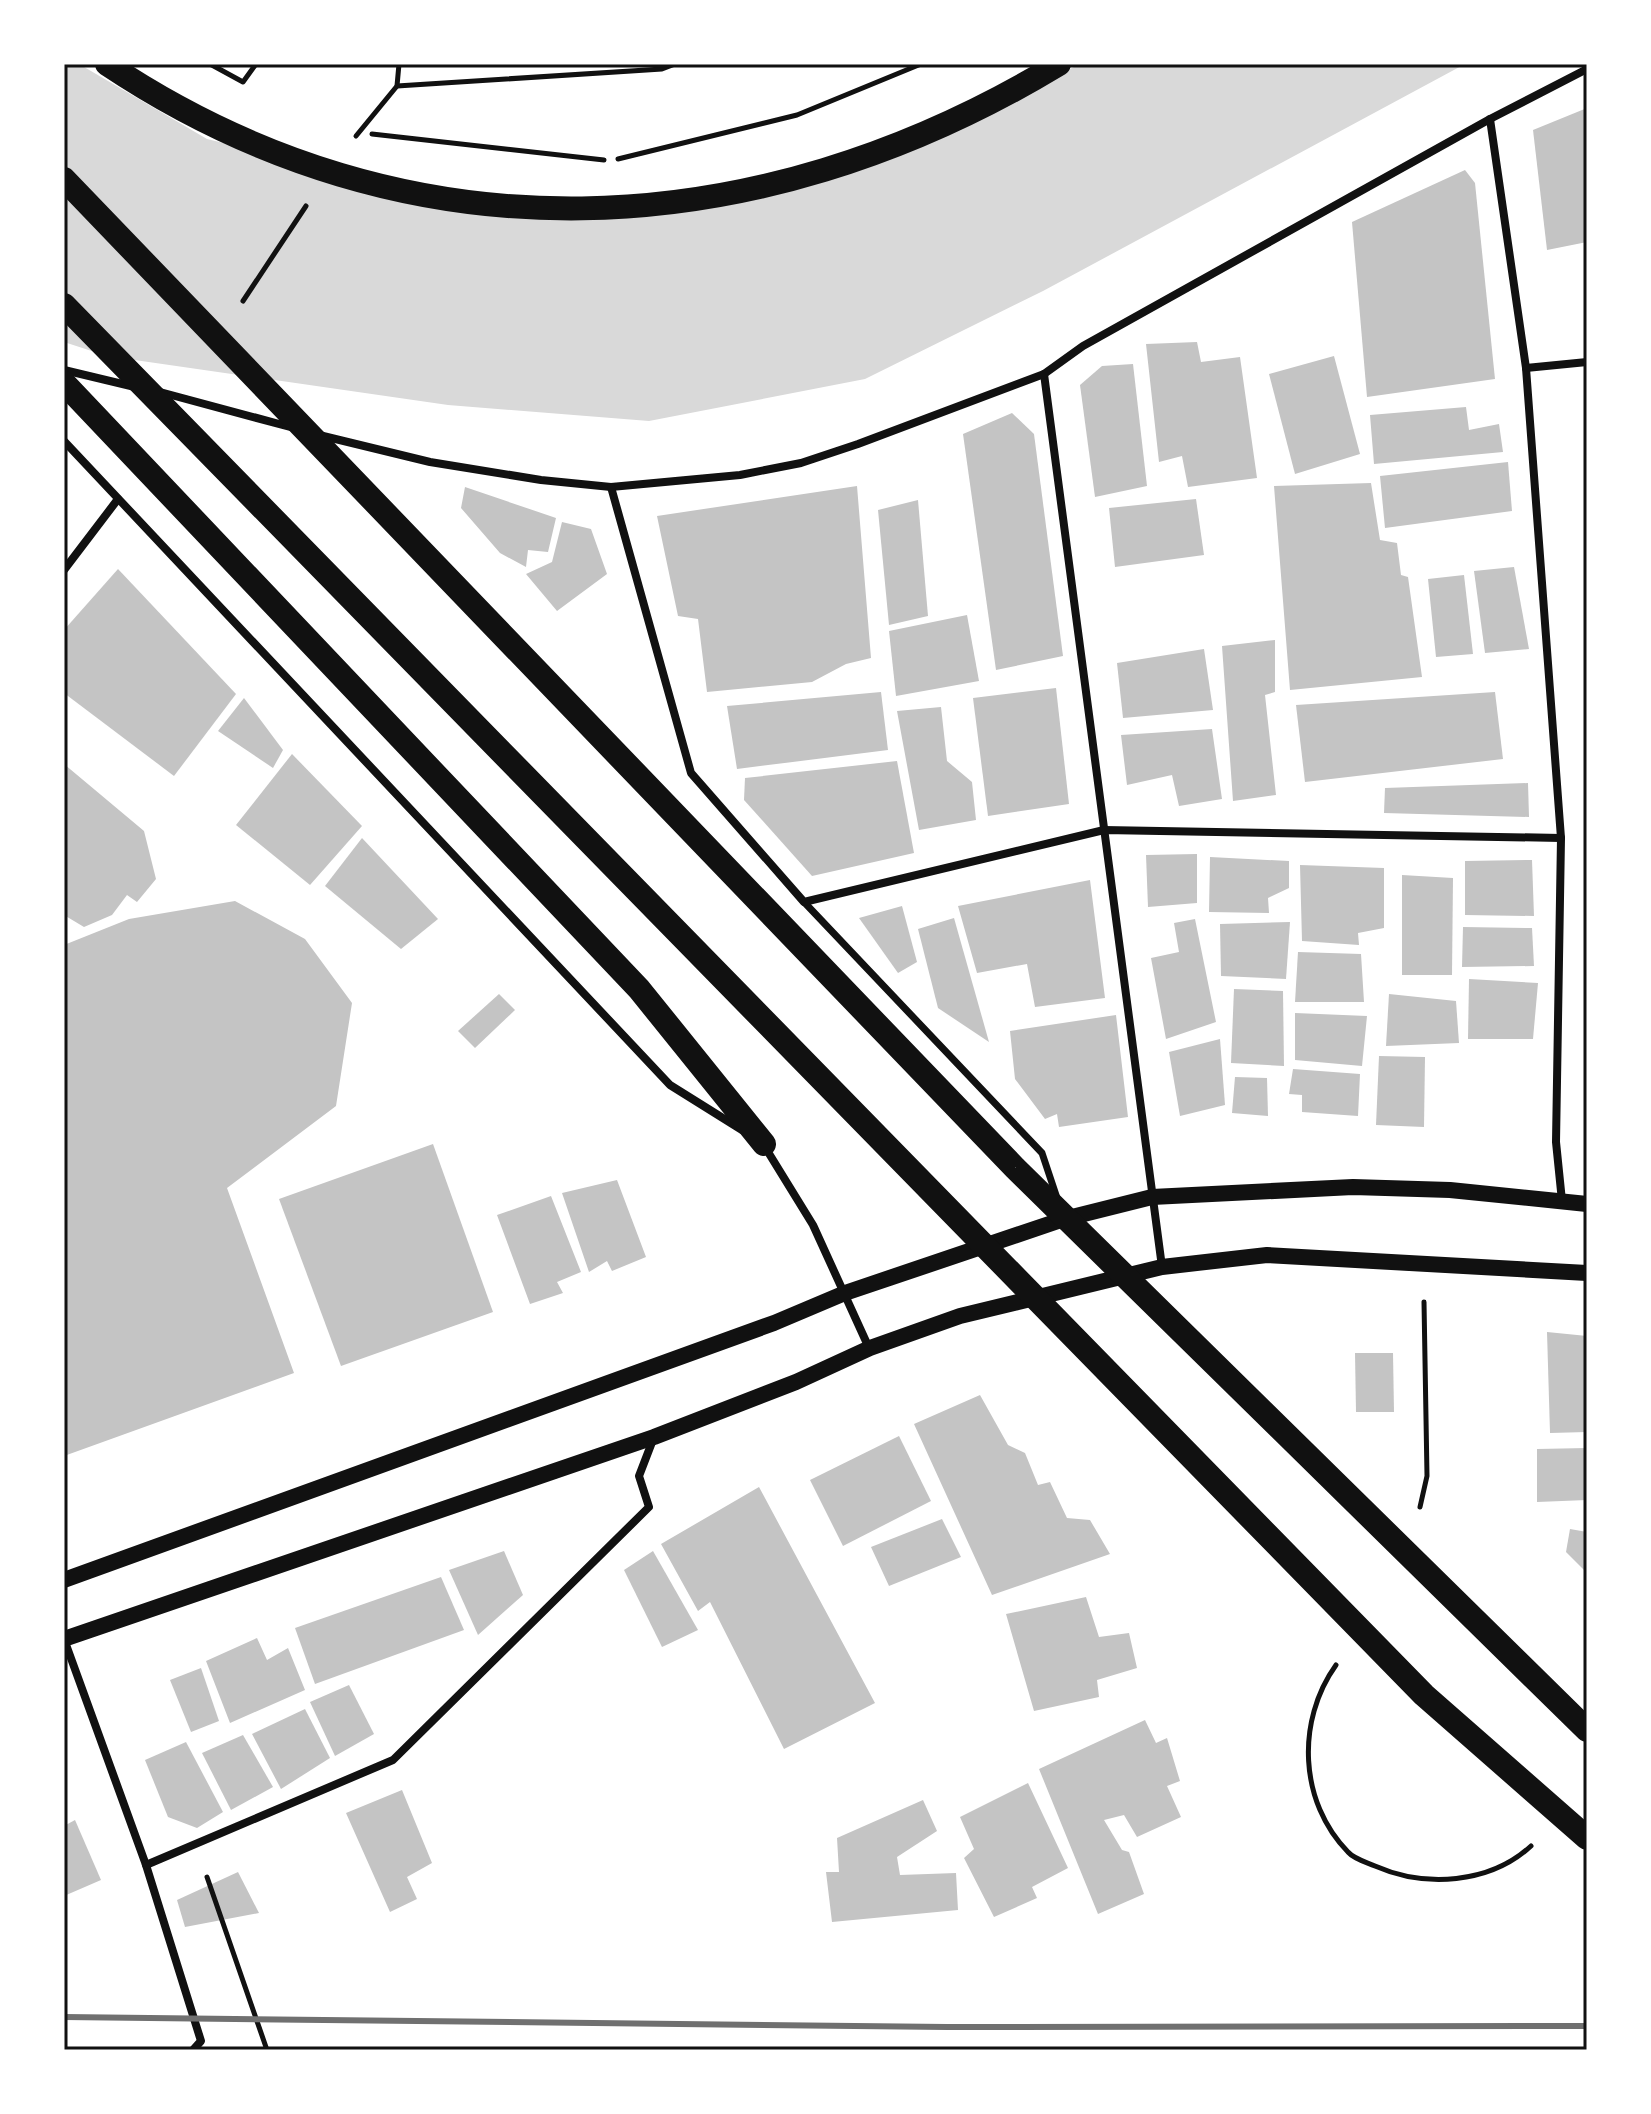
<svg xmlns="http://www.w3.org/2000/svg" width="1651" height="2114" font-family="'Roboto Condensed',sans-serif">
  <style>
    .water { fill: #d9d9d9 }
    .building { fill: #c4c4c4 }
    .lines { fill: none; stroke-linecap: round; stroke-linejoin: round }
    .path { stroke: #111; stroke-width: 5 }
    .pedestrian { stroke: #111; stroke-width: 7 }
    .minor { stroke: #111; stroke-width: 8 }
    .secondary { stroke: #111; stroke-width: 16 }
    .motorway { stroke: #111; stroke-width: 24 }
    .rail { stroke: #707070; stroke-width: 6 }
    .neatline { fill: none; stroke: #111; stroke-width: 3 }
  </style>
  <rect width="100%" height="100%" fill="#fff"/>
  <path class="water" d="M 64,64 L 79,64 L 207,139 L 515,213 L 839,167 L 1000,104 L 1080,64 L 1465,64 L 1043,291 L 865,379 L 649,421 L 448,405 L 107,356 L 64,342 Z"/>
  <g class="building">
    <path d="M 1587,108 L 1587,242 L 1547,250 L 1533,130 Z"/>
    <path d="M 1465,170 L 1475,183 L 1495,379 L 1367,397 L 1352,222 Z"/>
    <path d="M 1197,342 L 1201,362 L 1240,357 L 1257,478 L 1188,487 L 1182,456 L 1159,462 L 1146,344 Z"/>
    <path d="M 1334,356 L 1360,454 L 1295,474 L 1269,374 Z"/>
    <path d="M 1133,364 L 1147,486 L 1095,497 L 1080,385 L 1102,366 Z"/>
    <path d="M 1466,407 L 1469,430 L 1499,424 L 1503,452 L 1374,464 L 1370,415 Z"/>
    <path d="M 1012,413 L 1034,434 L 1063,656 L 996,670 L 963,434 Z"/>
    <path d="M 1508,462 L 1512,511 L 1385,528 L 1380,476 Z"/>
    <path d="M 1371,483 L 1380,540 L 1397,543 L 1401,575 L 1408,577 L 1422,677 L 1290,690 L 1274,486 Z"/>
    <path d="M 857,486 L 871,658 L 846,664 L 812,682 L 707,692 L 698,619 L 678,616 L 657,516 Z"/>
    <path d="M 465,487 L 556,518 L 548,552 L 528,550 L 526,567 L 500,553 L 461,508 Z"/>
    <path d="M 1196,499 L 1204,555 L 1115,567 L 1109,508 Z"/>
    <path d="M 918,500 L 928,616 L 889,625 L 878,510 Z"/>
    <path d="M 562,522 L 591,529 L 607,574 L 557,611 L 526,574 L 552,562 Z"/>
    <path d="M 1514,567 L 1529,649 L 1485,653 L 1474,571 Z"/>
    <path d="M 118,569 L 236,694 L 174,776 L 64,693 L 64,630 Z"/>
    <path d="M 1464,575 L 1473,654 L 1436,657 L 1428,579 Z"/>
    <path d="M 967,615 L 979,681 L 896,696 L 889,631 Z"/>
    <path d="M 1275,640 L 1275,692 L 1265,695 L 1276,795 L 1233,801 L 1222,646 Z"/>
    <path d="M 1204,649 L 1213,710 L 1123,718 L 1117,663 Z"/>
    <path d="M 1056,688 L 1069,804 L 988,816 L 973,698 Z"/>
    <path d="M 881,692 L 888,750 L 737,769 L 727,706 Z"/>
    <path d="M 1495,692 L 1503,759 L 1305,782 L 1296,705 Z"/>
    <path d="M 244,698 L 283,750 L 273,768 L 218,731 Z"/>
    <path d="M 941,707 L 947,761 L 972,782 L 976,820 L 919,830 L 897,711 Z"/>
    <path d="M 1212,729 L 1222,799 L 1179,806 L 1172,775 L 1127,785 L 1121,735 Z"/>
    <path d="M 292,754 L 362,826 L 310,885 L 236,825 Z"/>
    <path d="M 897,761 L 914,853 L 812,876 L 744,800 L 745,778 Z"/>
    <path d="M 64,764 L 144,831 L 156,879 L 137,902 L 127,895 L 112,915 L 84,927 L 64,915 Z"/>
    <path d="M 1528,783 L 1529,817 L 1384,813 L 1385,788 Z"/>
    <path d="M 362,838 L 438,919 L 401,949 L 325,886 Z"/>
    <path d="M 1197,854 L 1197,903 L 1148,907 L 1146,855 Z"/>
    <path d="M 1210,857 L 1289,861 L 1289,888 L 1268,898 L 1269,913 L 1209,912 Z"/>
    <path d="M 1532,860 L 1534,916 L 1465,915 L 1465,861 Z"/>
    <path d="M 1300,865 L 1384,868 L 1384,928 L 1358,933 L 1359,945 L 1302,941 Z"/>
    <path d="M 1402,875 L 1453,878 L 1452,975 L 1402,975 Z"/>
    <path d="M 1090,880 L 1105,998 L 1035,1007 L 1027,964 L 977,973 L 958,906 Z"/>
    <path d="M 235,901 L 305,939 L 352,1003 L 336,1106 L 227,1188 L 294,1373 L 64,1456 L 64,945 L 129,919 Z"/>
    <path d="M 902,906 L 917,962 L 898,973 L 859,918 Z"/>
    <path d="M 954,918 L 989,1042 L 938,1008 L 918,929 Z"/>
    <path d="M 1195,919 L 1216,1022 L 1166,1039 L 1151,958 L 1179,952 L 1174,923 Z"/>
    <path d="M 1290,922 L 1286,979 L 1221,976 L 1220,924 Z"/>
    <path d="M 1463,927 L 1532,928 L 1534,966 L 1462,967 Z"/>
    <path d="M 1298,952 L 1361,954 L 1364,1002 L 1295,1002 Z"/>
    <path d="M 1469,979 L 1538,983 L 1533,1039 L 1468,1039 Z"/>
    <path d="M 1234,989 L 1283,991 L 1284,1066 L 1231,1063 Z"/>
    <path d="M 499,994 L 515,1010 L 475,1048 L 458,1031 Z"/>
    <path d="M 1389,994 L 1456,1001 L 1459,1043 L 1386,1046 Z"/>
    <path d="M 1295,1013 L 1367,1016 L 1362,1066 L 1295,1060 Z"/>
    <path d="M 1116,1015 L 1128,1117 L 1059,1127 L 1057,1114 L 1045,1119 L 1015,1079 L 1010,1031 Z"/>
    <path d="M 1220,1039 L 1225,1105 L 1180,1116 L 1169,1052 Z"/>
    <path d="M 1379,1056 L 1425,1057 L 1424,1127 L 1376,1125 Z"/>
    <path d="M 1293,1069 L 1360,1074 L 1358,1116 L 1302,1112 L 1302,1095 L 1289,1094 Z"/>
    <path d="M 1235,1077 L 1267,1078 L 1268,1116 L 1232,1113 Z"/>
    <path d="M 433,1144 L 493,1312 L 341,1366 L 279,1199 Z"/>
    <path d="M 617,1180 L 646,1257 L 612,1271 L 607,1261 L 589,1272 L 562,1193 Z"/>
    <path d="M 551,1196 L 581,1272 L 557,1282 L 563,1293 L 530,1304 L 497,1215 Z"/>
    <path d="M 1547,1332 L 1587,1336 L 1587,1432 L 1550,1433 Z"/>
    <path d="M 1355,1353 L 1393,1353 L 1394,1412 L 1356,1412 Z"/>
    <path d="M 980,1395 L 1008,1445 L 1025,1453 L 1038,1485 L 1050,1482 L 1067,1518 L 1090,1520 L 1110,1554 L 992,1595 L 914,1424 Z"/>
    <path d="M 899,1436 L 931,1501 L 843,1546 L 810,1480 Z"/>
    <path d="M 1587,1448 L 1587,1500 L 1537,1502 L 1537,1449 Z"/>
    <path d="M 759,1487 L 875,1703 L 784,1749 L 710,1602 L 698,1611 L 661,1544 Z"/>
    <path d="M 942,1519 L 961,1557 L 889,1586 L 871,1547 Z"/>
    <path d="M 1570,1529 L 1587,1532 L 1587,1573 L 1566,1552 Z"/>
    <path d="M 504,1551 L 523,1595 L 478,1635 L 449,1570 Z"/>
    <path d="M 653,1551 L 698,1630 L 662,1647 L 624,1570 Z"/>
    <path d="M 441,1577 L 464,1630 L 315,1684 L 295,1628 Z"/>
    <path d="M 1086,1597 L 1099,1637 L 1129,1633 L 1137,1668 L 1097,1680 L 1099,1697 L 1034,1711 L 1006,1614 Z"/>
    <path d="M 257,1638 L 267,1660 L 288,1648 L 305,1690 L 230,1723 L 206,1661 Z"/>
    <path d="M 201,1668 L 219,1721 L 191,1732 L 170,1680 Z"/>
    <path d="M 349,1685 L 374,1734 L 335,1756 L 310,1702 Z"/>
    <path d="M 305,1709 L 330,1758 L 281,1789 L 252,1734 Z"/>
    <path d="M 1145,1720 L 1156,1743 L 1167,1738 L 1180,1781 L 1167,1786 L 1181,1817 L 1137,1837 L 1124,1815 L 1104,1820 L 1122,1850 L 1129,1852 L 1144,1894 L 1098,1914 L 1039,1769 Z"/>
    <path d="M 243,1735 L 273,1787 L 231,1810 L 202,1753 Z"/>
    <path d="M 186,1742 L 223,1812 L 197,1828 L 168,1817 L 145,1760 Z"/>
    <path d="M 1028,1783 L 1068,1868 L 1032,1887 L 1037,1898 L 994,1917 L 964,1858 L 974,1849 L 960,1817 Z"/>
    <path d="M 402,1790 L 432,1863 L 407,1877 L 417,1899 L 390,1912 L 346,1813 Z"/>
    <path d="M 923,1800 L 937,1831 L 897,1857 L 900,1875 L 956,1873 L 958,1910 L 832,1922 L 826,1872 L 839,1872 L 837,1838 Z"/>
    <path d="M 75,1820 L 101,1880 L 64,1896 L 64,1826 Z"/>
    <path d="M 238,1872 L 259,1913 L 185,1927 L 177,1900 Z"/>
  </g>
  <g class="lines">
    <g class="path">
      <path d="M 210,64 L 243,82 L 256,64"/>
      <path d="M 397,86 L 662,69 L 675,64"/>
      <path d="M 372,134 L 604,160"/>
      <path d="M 356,136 L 397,86 L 399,64"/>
      <path d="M 618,159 L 797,115 L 921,64"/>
      <path d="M 243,301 L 306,206"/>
      <path d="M 1420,1507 L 1427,1476 L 1424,1302"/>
      <path d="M 1336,1665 C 1296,1721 1299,1802 1348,1852 C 1354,1859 1366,1862 1375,1866 C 1425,1888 1490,1884 1531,1846"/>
      <path d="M 207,1877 L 267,2050"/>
    </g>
    <path class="pedestrian" d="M 804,902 L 1042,1153 L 1057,1198"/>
    <g class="minor">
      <path d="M 1490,119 L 1526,368 L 1561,838 L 1556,1142 L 1562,1201"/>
      <path d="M 1526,368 L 1587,362"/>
      <path d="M 64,370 L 135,387"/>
      <path d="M 1044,374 L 1162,1267"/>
      <path d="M 160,392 L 294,428"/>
      <path d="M 319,435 L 430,462 L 541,480 L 611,487 L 740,475 L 801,463 L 858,444 L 1044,374 L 1083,346 L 1490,119 L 1587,69"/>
      <path d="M 64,441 L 670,1085 L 742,1130"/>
      <path d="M 611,487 L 691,773 L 804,902 L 1104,830 L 1561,838"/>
      <path d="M 64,570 L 118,499"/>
      <path d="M 765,1147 L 813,1225 L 869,1348"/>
      <path d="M 64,1639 L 146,1865 L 201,2041 L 193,2050"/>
      <path d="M 146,1865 L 393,1760 L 649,1507 L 639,1476 L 654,1437"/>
    </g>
    <g class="secondary">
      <path d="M 64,1580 L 774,1323 L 845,1293 L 1064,1219 L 1152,1197 L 1353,1187 L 1450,1190 L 1587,1204"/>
      <path d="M 64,1639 L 654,1437 L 796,1382 L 870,1348 L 960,1316 L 1162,1267 L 1267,1255 L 1587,1273"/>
    </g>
    <g class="motorway">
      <path d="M 107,64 C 408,265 755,248 1059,64"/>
      <path d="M 64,179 L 1015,1168 L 1587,1730"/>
      <path d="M 64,305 L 1424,1695 L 1587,1838"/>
      <path d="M 64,383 L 639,989 L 764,1144"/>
    </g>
    <path class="rail" d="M 64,2017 L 947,2027 L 1587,2026"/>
  </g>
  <rect width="1651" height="2114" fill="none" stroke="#ffffff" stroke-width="132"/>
  <rect x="66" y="66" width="1519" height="1982" class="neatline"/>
</svg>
